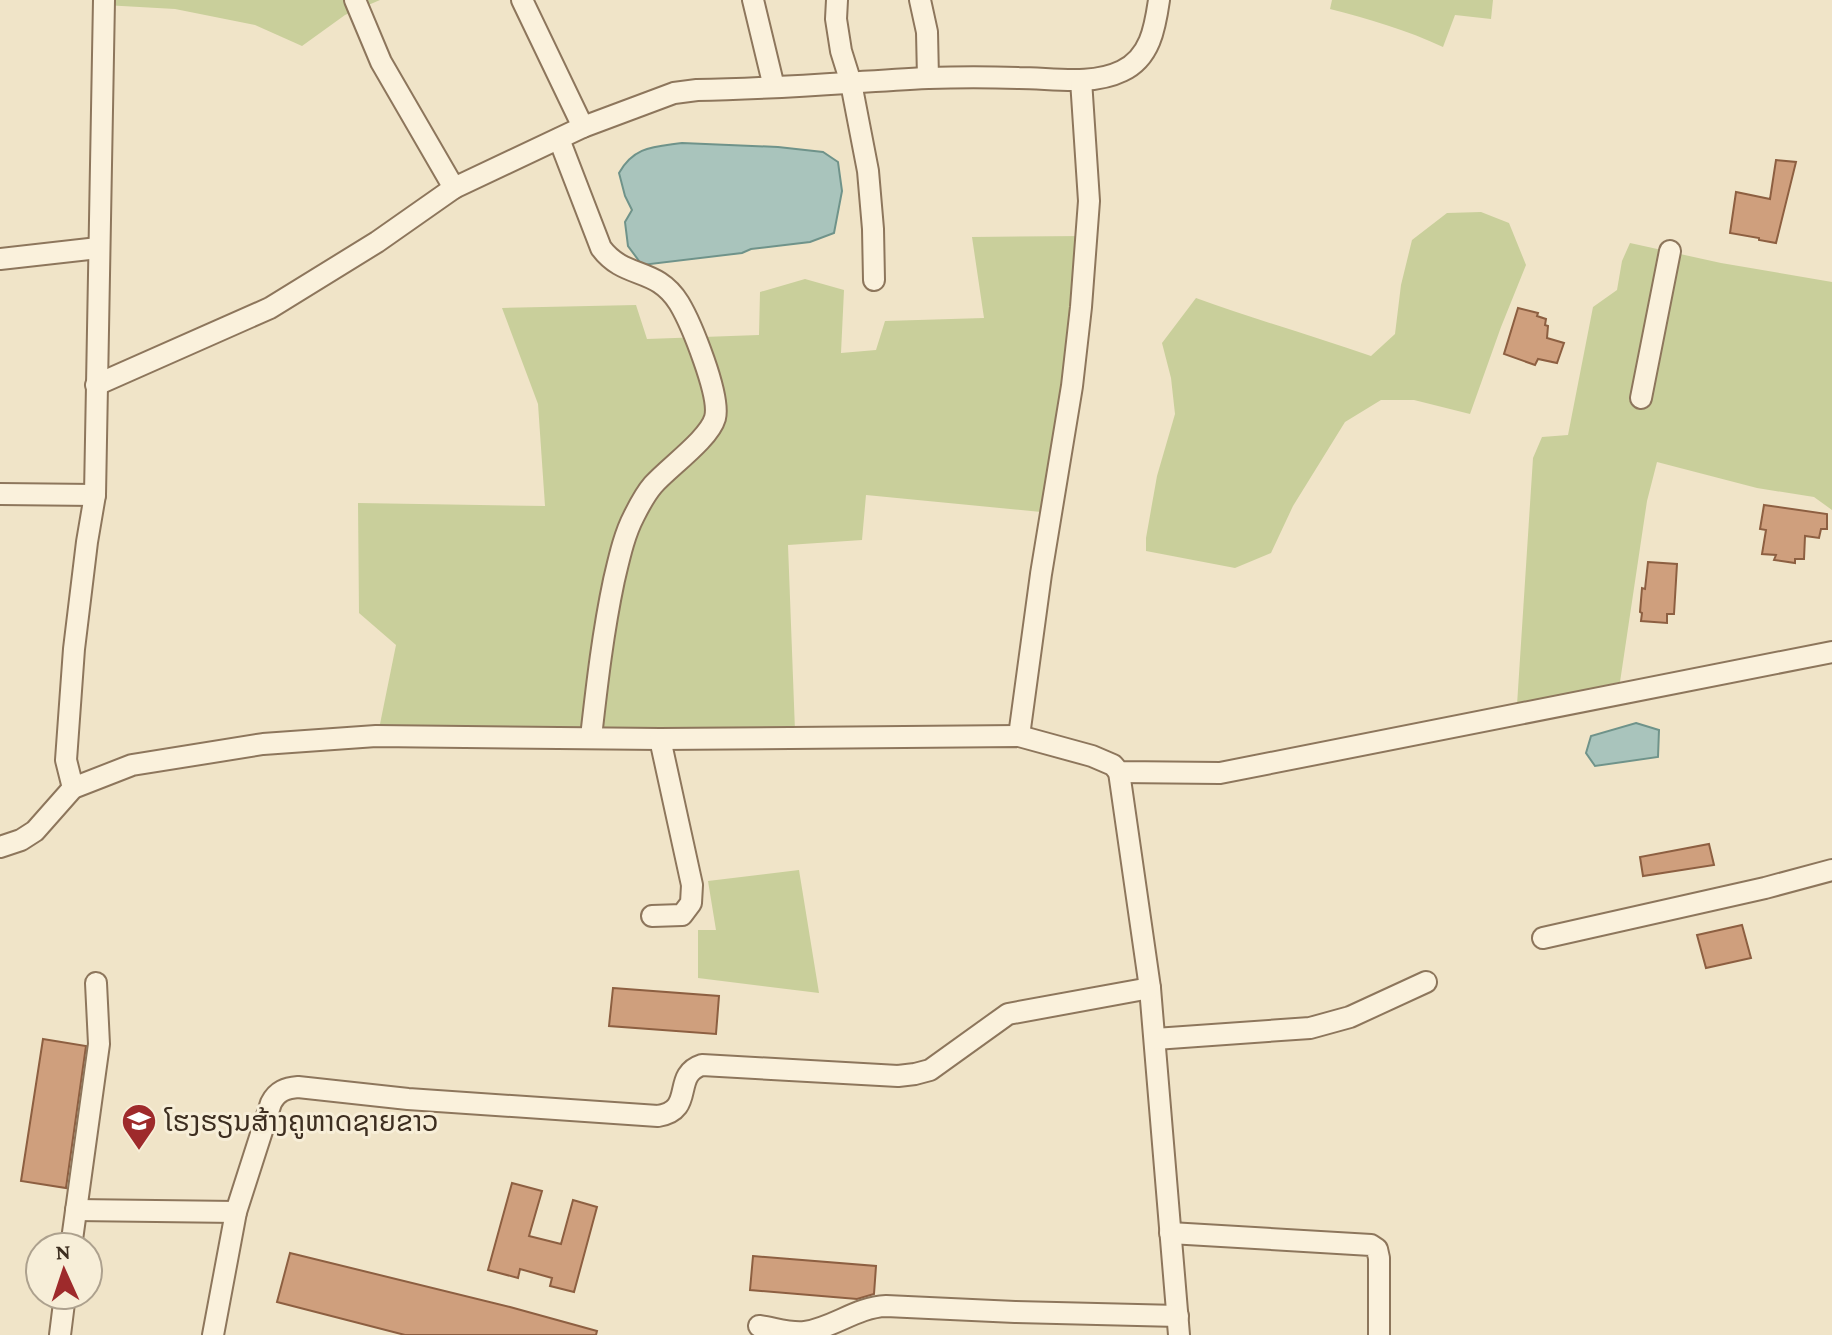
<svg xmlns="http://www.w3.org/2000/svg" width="1832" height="1335" font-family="'Crimson Pro','Noto Sans Lao',serif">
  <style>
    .green { fill: #c9cf9b }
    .water { fill: #a9c4bc; stroke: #6f938a; stroke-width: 2 }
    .building { fill: #cf9f7d; stroke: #8d5f41; stroke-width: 2 }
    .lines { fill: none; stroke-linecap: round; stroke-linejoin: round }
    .minor-casing { stroke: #8d765c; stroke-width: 24 }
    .minor { stroke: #faf1dc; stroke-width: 20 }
    .labels { text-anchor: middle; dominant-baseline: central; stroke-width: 6; stroke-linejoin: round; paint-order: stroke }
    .poi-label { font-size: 28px; fill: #3d2e20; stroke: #f7eed8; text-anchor: start }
  </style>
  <rect width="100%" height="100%" fill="#f0e4c8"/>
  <g class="green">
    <path d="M 104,0 L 380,0 L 345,15 L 302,46 L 255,25 L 175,9 L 104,5 Z"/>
    <path d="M 1332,0 L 1493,0 L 1491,19 L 1455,15 L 1443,47 C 1407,30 1369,19 1330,9 Z"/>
    <path d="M 1481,212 L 1509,223 L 1526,265 L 1501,327 L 1470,414 L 1414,400 L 1381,400 L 1345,422 L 1293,506 L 1271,553 L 1235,568 L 1146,551 L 1146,538 L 1157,476 L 1175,414 L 1171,378 L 1162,343 L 1196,298 C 1254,319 1313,336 1371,356 L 1395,334 L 1401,285 L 1412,240 L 1447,213 Z"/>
    <path d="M 1087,236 L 1051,513 L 866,495 L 862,540 L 788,545 L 795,731 L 379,729 L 396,645 L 359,613 L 358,503 L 545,506 L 538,404 L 502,308 L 636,305 L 647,339 L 759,335 L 760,292 L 805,279 L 844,290 L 841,353 L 876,350 L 885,321 L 984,318 L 972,237 Z"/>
    <path d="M 1630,243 L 1721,263 L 1832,282 L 1832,510 L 1814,497 L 1757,488 L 1657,462 L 1647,501 L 1620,682 L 1517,705 L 1533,458 L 1542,437 L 1568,435 L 1593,307 L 1617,290 L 1622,261 Z"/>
    <path d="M 799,870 L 819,993 L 698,978 L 698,930 L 716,930 L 708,881 Z"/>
  </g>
  <g class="water">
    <path d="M 682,143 L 778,147 L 823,152 L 838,162 L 842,191 L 834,233 L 810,242 L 751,249 L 742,253 L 642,265 L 628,246 L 625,222 L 632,210 L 625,196 L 619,173 C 634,146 654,147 682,143 Z"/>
    <path d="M 1636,723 L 1659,730 L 1658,757 L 1595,766 L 1586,753 L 1591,736 Z"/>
  </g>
  <g class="building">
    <path d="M 1776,160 L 1796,162 L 1776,243 L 1759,240 L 1759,238 L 1730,233 L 1736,192 L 1770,199 Z"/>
    <path d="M 1518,308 L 1538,313 L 1537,316 L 1546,319 L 1545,325 L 1548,326 L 1547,338 L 1564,343 L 1557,363 L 1538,359 L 1535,365 L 1504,354 Z"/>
    <path d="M 1764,505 L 1827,514 L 1827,529 L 1821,529 L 1819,538 L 1805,536 L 1804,559 L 1795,559 L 1795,563 L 1774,560 L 1776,555 L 1762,554 L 1766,530 L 1760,529 Z"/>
    <path d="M 1648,562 L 1677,564 L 1674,614 L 1667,614 L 1667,623 L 1641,621 L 1642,613 L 1640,612 L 1642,588 L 1645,589 Z"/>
    <path d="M 1709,844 L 1714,865 L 1643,876 L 1640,857 Z"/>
    <path d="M 1742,925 L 1751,958 L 1706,968 L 1697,935 Z"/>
    <path d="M 613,988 L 719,996 L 716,1034 L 609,1026 Z"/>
    <path d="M 43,1039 L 86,1046 L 66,1188 L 21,1181 Z"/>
    <path d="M 512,1183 L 542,1191 L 529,1236 L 561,1244 L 573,1200 L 597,1207 L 574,1292 L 550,1286 L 552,1278 L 520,1269 L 518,1278 L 488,1270 Z"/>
    <path d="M 290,1253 L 510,1307 L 597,1331 L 596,1335 L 405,1335 L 277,1302 Z"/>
    <path d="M 753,1256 L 876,1266 L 874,1294 L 857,1299 L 750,1290 Z"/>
  </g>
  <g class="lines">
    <g class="minor-casing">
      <g id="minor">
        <path d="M 355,0 L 381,62 L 454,188"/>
        <path d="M 522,0 L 583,127"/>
        <path d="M 753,0 L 774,87"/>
        <path d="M 837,0 L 836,19 L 841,51 L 851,83 L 868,171 L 873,229 L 874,280"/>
        <path d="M 920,0 L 927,32 L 928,78"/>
        <path d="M 559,139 L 601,248 C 625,280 656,266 679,303 C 691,323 721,396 715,418 C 709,439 669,467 653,485 C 646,493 639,506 634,516 C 624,535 619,559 614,580 C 603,632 597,684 591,737"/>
        <path d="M 0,259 L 98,248"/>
        <path d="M 96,385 L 270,308 L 377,242 L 454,188 L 583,127 L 674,93 L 697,90 C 774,89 851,82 928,78 C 958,77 989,77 1019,78 C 1052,78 1091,86 1122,71 C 1150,58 1155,28 1159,0"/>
        <path d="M 1641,398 L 1670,251"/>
        <path d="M 0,494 L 95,495"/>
        <path d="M 1019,736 L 1041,574 L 1072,386 L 1081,307 L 1089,201 L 1081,80"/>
        <path d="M 1119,772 L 1150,988 L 1179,1335"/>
        <path d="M 73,788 L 66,760 L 74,649 L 87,542 L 95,495 L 104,0"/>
        <path d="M 0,847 L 21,840 L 35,831 L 73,788 L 132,765 L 263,744 L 376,736 L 660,739 L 1019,736 L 1092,756 L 1113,765 L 1119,772 L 1220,773 L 1832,652"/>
        <path d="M 652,916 L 682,915 L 691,903 L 692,885 L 660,739"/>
        <path d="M 1543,938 L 1765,888 L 1832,870"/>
        <path d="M 1155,1039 L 1310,1028 L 1350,1017 L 1426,982"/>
        <path d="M 76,1210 L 236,1212"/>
        <path d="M 1170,1233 L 1371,1245 L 1377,1249 L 1379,1258 L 1379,1335"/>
        <path d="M 71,1247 L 99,1044 L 96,983"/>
        <path d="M 759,1326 C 774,1328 790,1334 805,1332 C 833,1328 857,1307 886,1306 L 1015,1312 L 1178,1316"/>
        <path d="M 60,1335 L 65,1295"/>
        <path d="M 213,1335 L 236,1212 L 271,1103 C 277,1091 286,1088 298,1087 L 408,1099 L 658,1116 C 696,1110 671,1075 702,1065 L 898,1076 L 915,1074 L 930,1070 L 1008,1014 L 1150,988"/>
      </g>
    </g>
    <use href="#minor" class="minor"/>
  </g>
  <defs>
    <g id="school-pin" transform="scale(1.8)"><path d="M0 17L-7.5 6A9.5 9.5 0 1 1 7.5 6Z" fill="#9e2a2b" stroke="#f7eed8"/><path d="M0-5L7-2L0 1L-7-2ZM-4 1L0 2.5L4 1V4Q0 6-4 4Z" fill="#fff"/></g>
  </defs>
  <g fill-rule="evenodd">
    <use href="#school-pin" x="139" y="1121"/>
  </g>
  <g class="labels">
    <g class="poi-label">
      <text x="165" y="1121">ໂຮງຮຽນສ້າງຄູຫາດຊາຍຂາວ</text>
    </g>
  </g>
  <g transform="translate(64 1271) rotate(357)"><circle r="38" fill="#f7eed8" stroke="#ada18e" stroke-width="2"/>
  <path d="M0-6L14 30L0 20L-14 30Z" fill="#9e2a2b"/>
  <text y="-12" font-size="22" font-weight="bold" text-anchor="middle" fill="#3d2e20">N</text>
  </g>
</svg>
